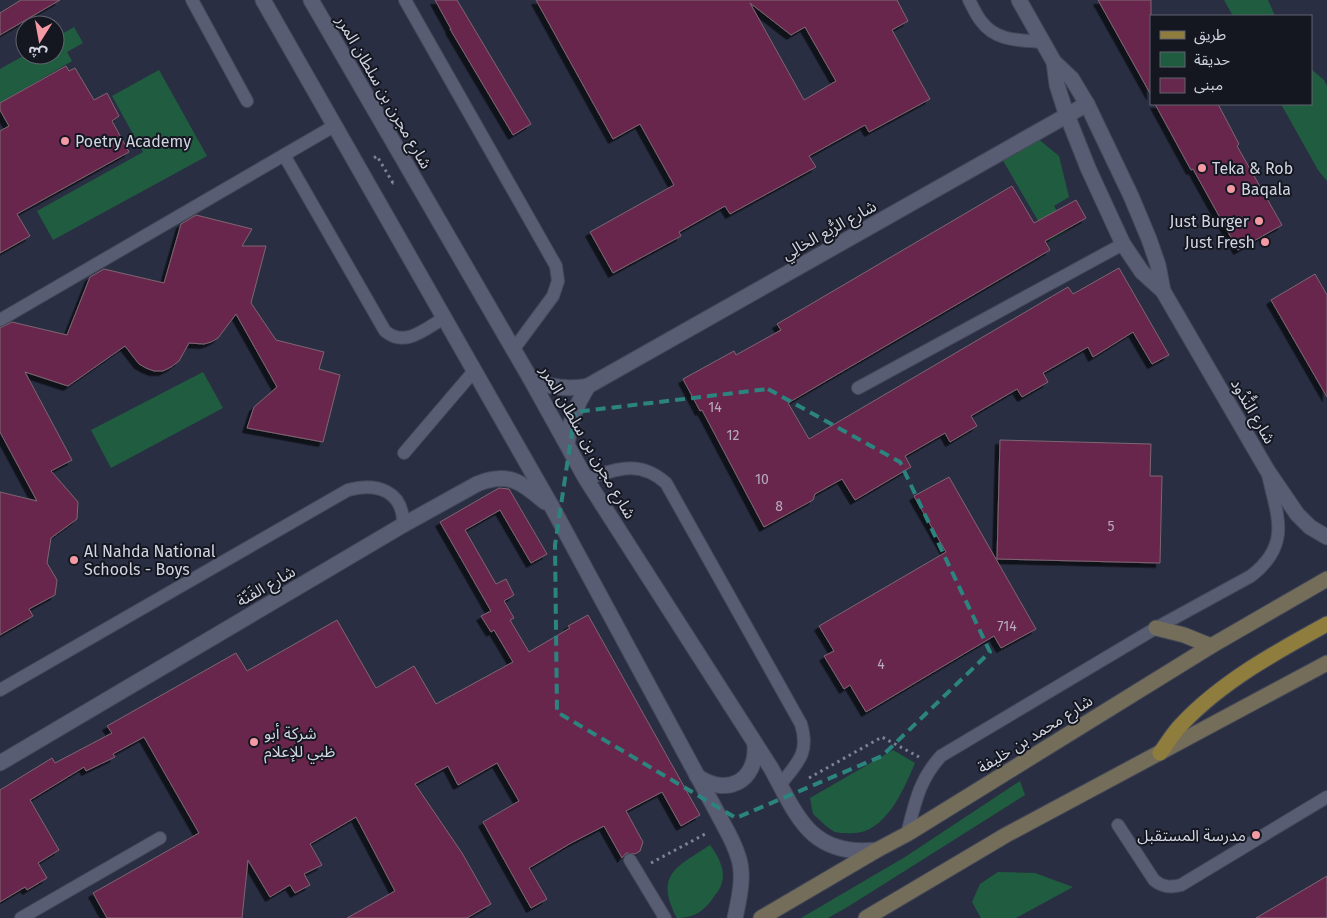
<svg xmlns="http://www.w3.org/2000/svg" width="1327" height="918" font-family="'Fira Sans','Noto Sans Arabic',sans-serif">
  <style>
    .green { fill: #205d40 }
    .building { fill: #67284d; stroke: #7e6571; fill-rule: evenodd; filter: url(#shadow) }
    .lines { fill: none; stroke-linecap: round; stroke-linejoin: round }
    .lane-casing { stroke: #444858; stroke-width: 14 }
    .street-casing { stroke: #444858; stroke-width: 17 }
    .secondary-casing { stroke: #444858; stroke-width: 17 }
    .primary-casing { stroke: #444858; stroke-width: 17 }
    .path { stroke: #7e8293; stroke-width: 3; stroke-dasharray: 2.5 4; stroke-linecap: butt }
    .lane { stroke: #585d74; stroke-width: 12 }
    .street { stroke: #585d74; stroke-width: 15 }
    .secondary { stroke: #736d59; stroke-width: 15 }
    .primary { stroke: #8f7d3e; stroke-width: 15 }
    .marked { fill: none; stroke: #2c847f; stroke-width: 4; stroke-dasharray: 10 6; stroke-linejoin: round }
    .poi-dot { fill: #f49aa4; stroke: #151720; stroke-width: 2 }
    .labels { text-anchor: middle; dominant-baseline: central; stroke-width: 4; stroke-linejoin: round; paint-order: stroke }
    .number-label { font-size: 14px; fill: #b6aabd }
    .street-label { font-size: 16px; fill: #d1d5e2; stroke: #151720 }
    .poi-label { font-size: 16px; fill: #d1d5e2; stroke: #151720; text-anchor: start }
  </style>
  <defs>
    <filter id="shadow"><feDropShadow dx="-4.5" dy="4.5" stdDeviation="0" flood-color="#0009"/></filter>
  </defs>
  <rect width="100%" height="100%" fill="#292e42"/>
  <g class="green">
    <path d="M 1224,0 L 1268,0 L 1275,16 L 1233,16 Z"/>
    <path d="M 74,27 L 83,43 L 67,52 L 72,61 L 0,103 L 0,69 L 25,55 L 55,55 L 55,38 Z"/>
    <path d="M 1311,69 L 1324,80 L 1327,86 L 1327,181 L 1318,170 L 1281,104 L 1311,104 Z"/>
    <path d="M 159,70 L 207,156 L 53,240 L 37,211 L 143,152 L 112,96 Z"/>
    <path d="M 1037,138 L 1059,156 L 1069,197 L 1054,206 L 1068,230 L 1050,241 L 1002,159 Z"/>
    <path d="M 203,372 L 223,408 L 111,468 L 91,430 Z"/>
    <path d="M 893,750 L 915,763 C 903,791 884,838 846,833 C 843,833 838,833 835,832 C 827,828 820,820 813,814 L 810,798 Z"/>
    <path d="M 1020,781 L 1025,795 L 849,906 L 828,918 L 801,918 L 905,857 Z"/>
    <path d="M 710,845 C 718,856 727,871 721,885 C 720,890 715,894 713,898 C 703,912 694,918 677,918 C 654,874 677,867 710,845 Z"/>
    <path d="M 998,872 L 1035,873 L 1073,887 L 1016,918 L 981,918 L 972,902 L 980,884 Z"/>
  </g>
  <g class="building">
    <path d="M 21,0 L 60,0 L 0,35 L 0,13 Z"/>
    <path d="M 435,0 L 457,0 L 531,124 L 513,135 L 450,29 L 451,29 Z"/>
    <path d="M 536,0 L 897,0 L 908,21 L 892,30 L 930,99 L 869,132 L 865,125 L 809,156 L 816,167 L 730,214 L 725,206 L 679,232 L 681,236 L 613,273 L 590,232 L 674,185 L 640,124 L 613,139 ZM 750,3 L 791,35 L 805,27 L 836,81 L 804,100 Z"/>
    <path d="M 1098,0 L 1151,0 L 1151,95 Z"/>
    <path d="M 66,66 L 69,71 L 75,68 L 94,100 L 107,93 L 119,116 L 112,121 L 129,152 L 17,214 L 30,236 L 0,253 L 0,131 L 9,126 L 0,110 L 0,103 Z"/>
    <path d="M 1155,104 L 1218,104 L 1239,144 L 1237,146 L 1282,225 L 1238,250 L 1193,169 L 1191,170 Z"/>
    <path d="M 1012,186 L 1034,223 L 1076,200 L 1086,218 L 1045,241 L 1050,250 L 788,403 L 809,439 L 1068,287 L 1073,294 L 1119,268 L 1169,355 L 1152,364 L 1133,332 L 1093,357 L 1088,347 L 1043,373 L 1048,382 L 1022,397 L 1017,389 L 971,416 L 977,426 L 950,442 L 945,433 L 905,456 L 911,467 L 855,500 L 842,479 L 815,494 L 813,500 L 764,527 L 702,410 L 700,411 L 683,379 L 734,351 L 736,355 L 781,330 L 777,324 Z"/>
    <path d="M 196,215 L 252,229 L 242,246 L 266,246 L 251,303 L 276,340 L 324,352 L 319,369 L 340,375 L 323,442 L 247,428 L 254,407 L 277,387 L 236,314 L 218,338 L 211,342 L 204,344 L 189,343 L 179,361 L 171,367 L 163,371 L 154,371 L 146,368 L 139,364 L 125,346 L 68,386 L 25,372 L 72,460 L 51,471 L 78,502 L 77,519 L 51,538 L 47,563 L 57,580 L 55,595 L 29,609 L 33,616 L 0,635 L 0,492 L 37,501 L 0,432 L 0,328 L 12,322 L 67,335 L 90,277 L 104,269 L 164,283 L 181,224 Z"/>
    <path d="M 1315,274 L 1327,295 L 1327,397 L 1271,300 Z"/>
    <path d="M 1000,440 L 1151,444 L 1150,476 L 1162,476 L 1160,563 L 997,559 Z"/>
    <path d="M 949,477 L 1036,629 L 1001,648 L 994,636 L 866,712 L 850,685 L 844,689 L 824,656 L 834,651 L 819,626 L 946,552 L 914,496 Z"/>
    <path d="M 499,488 L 509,489 L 547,554 L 531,563 L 500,510 L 465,530 L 496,584 L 506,579 L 514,595 L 504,601 L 514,618 L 510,620 L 529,652 L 570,628 L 568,626 L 588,615 L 700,815 L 681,826 L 662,792 L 626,811 L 643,842 L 640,851 L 635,854 L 626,853 L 622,858 L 604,826 L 571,843 L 529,868 L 547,899 L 531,908 L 483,822 L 519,801 L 497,763 L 458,785 L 448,766 L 415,784 L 462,853 L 491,904 L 467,918 L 347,918 L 395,891 L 356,817 L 310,844 L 322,865 L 304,874 L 310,885 L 295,893 L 290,885 L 270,897 L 248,860 L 242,918 L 107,918 L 93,893 L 199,833 L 144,737 L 113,754 L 115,757 L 86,771 L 84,767 L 30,800 L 59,850 L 38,863 L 47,878 L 27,890 L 25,887 L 0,902 L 0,790 L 52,758 L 55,763 L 112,733 L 107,726 L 236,653 L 247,671 L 337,620 L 376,688 L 414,666 L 436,704 L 513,662 L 494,630 L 491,632 L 481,616 L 491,611 L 440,522 Z"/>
    <path d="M 1327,876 L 1327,918 L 1256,918 Z"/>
  </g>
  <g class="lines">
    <g class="lane-casing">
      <g id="lane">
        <path d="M 192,0 L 247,101"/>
        <path d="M 405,0 L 556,266 L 558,281 L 553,296 L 513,350"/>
        <path d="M 969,0 C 973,7 976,15 981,21 C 996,42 1021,40 1044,42"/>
        <path d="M 284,155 L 385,331 C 405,348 425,329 444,318"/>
        <path d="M 0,320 L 334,126"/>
        <path d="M 858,388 L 1123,244"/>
        <path d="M 404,453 L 474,371"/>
        <path d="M 586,479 C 617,469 639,459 666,483 L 801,724 C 810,754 797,763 780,785"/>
        <path d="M 0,690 L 348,490 C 377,482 404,491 403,525"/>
        <path d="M 1118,825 L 1154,880 C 1162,887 1170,888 1181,885 L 1327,797"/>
        <path d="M 907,834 C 915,803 919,780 941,756 L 1156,628 L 1251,576 C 1291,545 1278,518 1268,475"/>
        <path d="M 630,860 L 665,918"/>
        <path d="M 21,918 L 160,838"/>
      </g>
    </g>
    <g class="street-casing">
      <g id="street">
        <path d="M 263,0 L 552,507 L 719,816 C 726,829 734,842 738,856 C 745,875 739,899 735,918"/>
        <path d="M 311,0 L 530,378 L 586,479 L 771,768 C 798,818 811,857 877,850"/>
        <path d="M 1019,0 L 1054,62 L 1072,79 L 1087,104 L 1131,196 L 1149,239 L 1158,265 L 1163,291"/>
        <path d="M 1054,62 L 1057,85 L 1065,110 L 1088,168 L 1123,244 L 1142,272 L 1163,291 L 1267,470 L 1297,514 L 1310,527 L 1327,537"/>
        <path d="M 530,378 C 549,388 567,390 588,386 L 1087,104"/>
        <path d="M 567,444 C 569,422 576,405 588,386"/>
        <path d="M 0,763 L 403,525 L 477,484 C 508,471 521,482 545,502"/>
        <path d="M 697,776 C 726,797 757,782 755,745"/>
      </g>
    </g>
    <g class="secondary-casing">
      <g id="secondary">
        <path d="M 1156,628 L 1184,635 L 1211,646"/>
        <path d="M 761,918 L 877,850 L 907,834 L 1211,646 L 1327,579"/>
        <path d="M 866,918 L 1006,835 L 1327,663"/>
      </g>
    </g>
    <g class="primary-casing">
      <path id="primary" d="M 1160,753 C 1167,744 1173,733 1181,725 C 1221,682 1276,652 1327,624"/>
    </g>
    <g class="path">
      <path d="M 374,158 L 377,156 L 393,183 L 396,181"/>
      <path d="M 809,778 L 882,737 L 919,757"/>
      <path d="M 651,863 L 707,833"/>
    </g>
    <use href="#lane" class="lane"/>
    <use href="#street" class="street"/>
    <use href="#secondary" class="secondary"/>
    <use href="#primary" class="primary"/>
  </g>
  <path class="marked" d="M 768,389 L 900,462 L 990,652 L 882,756 L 736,818 L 557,712 L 555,545 L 575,412 Z"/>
  <g class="poi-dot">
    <circle cx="65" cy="141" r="5"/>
    <circle cx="1202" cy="168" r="5"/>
    <circle cx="1231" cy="189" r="5"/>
    <circle cx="1259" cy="221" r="5"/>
    <circle cx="1265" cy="242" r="5"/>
    <circle cx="74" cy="560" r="5"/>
    <circle cx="254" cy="742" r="5"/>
    <circle cx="1256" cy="835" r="5"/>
  </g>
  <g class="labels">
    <g class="number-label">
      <text x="715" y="407">14</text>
      <text x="733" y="435">12</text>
      <text x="762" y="479">10</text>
      <text x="779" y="506">8</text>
      <text x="1111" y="526">5</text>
      <text x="1007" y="626">714</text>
      <text x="881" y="664">4</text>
    </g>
    <g class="street-label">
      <text transform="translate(384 92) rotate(60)">شارع مجرن بن سلطان المرر</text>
      <text transform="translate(829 230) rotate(-29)">شارع الرُّبع الخالِي</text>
      <text transform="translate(1253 411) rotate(60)">شارع النُّدُود</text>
      <text transform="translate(588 442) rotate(60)">شارع مجرن بن سلطان المرر</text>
      <text transform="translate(266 586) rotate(-30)">شارع الفَنّة</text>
      <text transform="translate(1035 734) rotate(-32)">شارع محمد بن خليفة</text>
    </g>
    <g class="poi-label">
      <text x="75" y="141">Poetry Academy</text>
      <text x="1212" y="168">Teka &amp; Rob</text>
      <text x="1241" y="189">Baqala</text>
      <text x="1249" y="221" text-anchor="end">Just Burger</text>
      <text x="1255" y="242" text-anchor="end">Just Fresh</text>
      <text x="84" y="551">Al Nahda National<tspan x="84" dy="18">Schools - Boys</tspan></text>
      <text x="264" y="733">شركة أبو<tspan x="264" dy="18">ظبي للإعلام</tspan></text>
      <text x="1246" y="835" text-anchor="end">مدرسة المستقبل</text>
    </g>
  </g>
  <rect x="1150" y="15" width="162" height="90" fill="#151720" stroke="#60636e"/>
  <rect x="1160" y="31" width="25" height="8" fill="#8f7d3e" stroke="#60636e"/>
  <text x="1194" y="40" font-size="15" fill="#d1d5e2">طريق</text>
  <rect x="1160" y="52" width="25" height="15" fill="#205d40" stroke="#60636e"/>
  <text x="1194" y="65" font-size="15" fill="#d1d5e2">حديقة</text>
  <rect x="1160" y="78" width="25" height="15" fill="#67284d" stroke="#60636e"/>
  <text x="1194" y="90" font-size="15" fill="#d1d5e2">مبنى</text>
  <g transform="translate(40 40) rotate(191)"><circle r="24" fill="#151720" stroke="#60636e"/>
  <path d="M0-4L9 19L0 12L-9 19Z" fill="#f49aa4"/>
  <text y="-8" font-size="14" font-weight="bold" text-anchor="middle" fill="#d1d5e2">ش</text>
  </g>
</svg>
